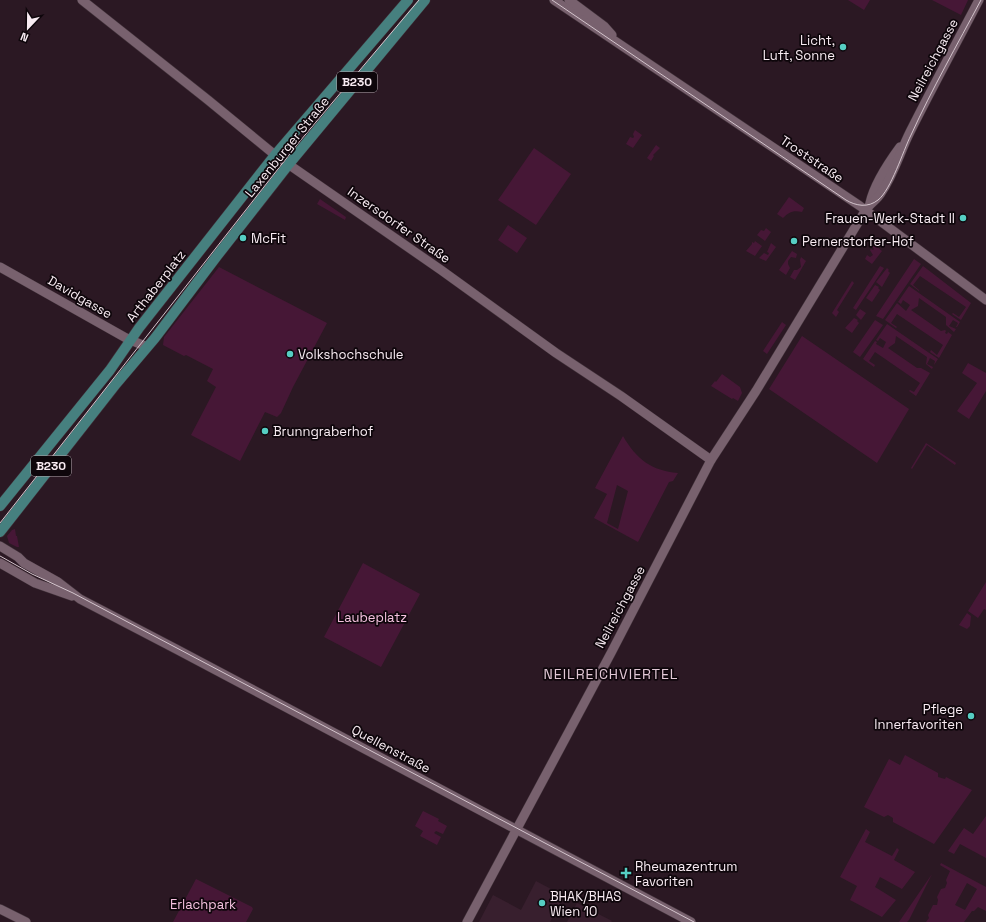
<svg xmlns="http://www.w3.org/2000/svg" width="986" height="922" font-family="'Space Grotesk',sans-serif">
  <style>
    .built { fill: #381f2e }
    .green { fill: #461736; fill-rule: evenodd }
    .lines { fill: none; stroke-linecap: round; stroke-linejoin: round }
    .secondary-casing { stroke: #41323a; stroke-width: 10 }
    .primary-casing { stroke: #41323a; stroke-width: 11 }
    .secondary { stroke: #78616e; stroke-width: 9 }
    .primary { stroke: #46807f; stroke-width: 10 }
    .tram { stroke: #d4c5cd; stroke-width: 1 }
    .poi-dot { fill: #56cec3; stroke: #0e060b; stroke-width: 1.5 }
    .labels { text-anchor: middle; dominant-baseline: central; stroke-width: 3.5; stroke-linejoin: round; paint-order: stroke }
    .shield { fill: #0e060b; stroke: #b2a7ad; stroke-width: 1 }
    .shield-label { font-size: 12px; font-weight: bold; fill: #f9ecf3 }
    .poi-label { font-size: 13px; fill: #f9ecf3; stroke: #0e060b; text-anchor: start }
    .street-label { font-size: 13px; fill: #f9ecf3; stroke: #0e060b }
    .park-label { font-size: 13px; fill: #f5c1df; stroke: #0e060b }
    .neighbourhood-label { font-size: 14px; letter-spacing: 1px; fill: #e2c8d6; stroke: #0e060b }
  </style>
  <rect width="100%" height="100%" fill="#2b1823"/>
  <g class="built">
    <path d="M 536,881 L 564,896 L 550,922 L 479,922 L 493,895 L 521,910 Z"/>
    <path d="M 577,903 L 612,921 L 611,922 L 567,922 Z"/>
  </g>
  <g class="green">
    <path d="M 848,0 L 870,0 L 864,10 Z"/>
    <path d="M 932,0 L 968,0 L 961,15 Z"/>
    <path d="M 635,130 L 642,135 L 633,148 L 626,144 L 630,137 L 633,138 L 634,137 L 633,134 Z"/>
    <path d="M 656,145 L 660,148 L 653,155 L 654,156 L 651,161 L 647,158 Z"/>
    <path d="M 534,148 L 571,174 L 536,225 L 498,200 Z"/>
    <path d="M 789,197 L 804,208 L 802,212 C 793,210 789,212 783,218 L 777,214 Z"/>
    <path d="M 320,199 L 346,217 L 345,220 L 317,204 Z"/>
    <path d="M 508,225 L 527,238 L 517,253 L 498,240 Z"/>
    <path d="M 766,228 L 771,232 L 765,241 L 757,235 L 761,230 L 764,231 Z"/>
    <path d="M 755,241 L 762,246 L 755,256 L 746,251 L 752,244 L 752,242 L 754,243 Z"/>
    <path d="M 771,243 L 776,247 L 766,261 L 759,258 L 764,253 L 768,255 L 769,253 L 767,252 Z"/>
    <path d="M 875,245 L 882,251 L 872,264 L 865,259 L 867,255 L 870,257 L 873,255 L 870,250 L 871,249 L 873,250 L 874,249 L 872,247 Z"/>
    <path d="M 792,251 L 797,254 L 796,258 L 791,257 L 788,261 L 788,264 L 790,268 L 786,275 L 779,270 Z"/>
    <path d="M 801,257 L 806,261 L 795,280 L 790,277 L 794,270 L 797,270 L 801,267 L 800,260 Z"/>
    <path d="M 914,259 L 921,264 L 883,319 L 876,316 Z"/>
    <path d="M 880,266 L 884,268 L 856,310 L 853,308 Z"/>
    <path d="M 923,266 L 971,303 L 961,320 L 952,314 L 953,313 L 959,317 L 966,307 L 920,276 L 913,285 L 919,290 L 919,291 L 910,284 Z"/>
    <path d="M 219,267 L 327,323 L 293,387 L 281,413 L 277,417 L 265,412 L 240,461 L 191,435 L 216,387 L 207,381 L 213,369 L 186,355 L 184,356 L 163,345 L 164,337 Z"/>
    <path d="M 887,268 L 889,270 L 888,271 L 890,273 L 882,287 L 876,282 Z"/>
    <path d="M 852,281 L 854,283 L 837,310 L 839,312 L 836,317 L 832,313 Z"/>
    <path d="M 875,285 L 879,287 L 878,288 L 880,290 L 872,302 L 866,298 Z"/>
    <path d="M 909,286 L 960,322 L 957,327 L 956,327 L 958,323 L 953,320 L 949,326 L 956,329 L 954,332 L 946,325 L 946,317 L 919,298 L 918,306 L 911,310 L 941,331 L 945,330 L 946,331 L 945,333 L 947,334 L 948,332 L 952,335 L 939,358 L 930,352 L 931,350 L 937,355 L 943,345 L 897,314 L 891,323 L 897,327 L 896,328 L 885,320 L 897,303 L 906,311 L 910,305 L 903,300 L 901,304 L 898,302 Z"/>
    <path d="M 860,309 L 866,313 L 861,320 L 856,315 Z"/>
    <path d="M 854,318 L 858,320 L 857,321 L 859,323 L 852,333 L 845,328 Z"/>
    <path d="M 875,320 L 883,325 L 860,357 L 853,352 Z"/>
    <path d="M 782,322 L 786,325 L 767,354 L 763,351 Z"/>
    <path d="M 887,324 L 938,359 L 934,365 L 935,361 L 930,358 L 927,364 L 933,367 L 932,369 L 926,364 L 927,357 L 896,336 L 895,343 L 888,348 L 917,368 L 921,368 L 930,373 L 916,396 L 909,391 L 910,390 L 914,392 L 920,383 L 875,352 L 869,361 L 875,365 L 874,367 L 863,359 L 875,341 L 877,342 L 876,344 L 883,348 L 886,342 L 880,338 L 878,341 L 876,340 Z"/>
    <path d="M 802,336 L 909,409 L 877,463 L 769,389 Z"/>
    <path d="M 968,363 L 986,373 L 986,391 L 969,419 L 957,411 L 977,383 L 962,373 Z"/>
    <path d="M 722,374 L 740,387 L 742,393 L 738,401 L 733,398 L 732,399 L 711,386 L 715,381 L 716,382 Z"/>
    <path d="M 623,436 C 636,459 652,471 678,473 L 673,481 L 669,482 L 638,542 L 594,518 L 607,494 L 595,488 ZM 617,485 L 628,491 L 618,529 L 607,523 Z"/>
    <path d="M 926,443 L 956,463 L 955,465 L 927,445 L 912,469 L 911,468 Z"/>
    <path d="M 15,529 L 16,536 L 17,536 L 19,547 L 17,547 L 9,543 L 7,536 L 12,530 Z"/>
    <path d="M 363,563 L 420,594 L 381,667 L 324,637 Z"/>
    <path d="M 986,582 L 986,610 L 984,609 L 978,618 L 968,611 Z"/>
    <path d="M 967,613 L 971,616 L 970,626 L 967,629 L 959,625 Z"/>
    <path d="M 905,755 L 938,773 L 938,777 L 945,779 L 946,777 L 972,790 L 934,844 L 893,822 L 893,818 L 888,815 L 884,817 L 864,807 L 889,759 L 900,765 Z"/>
    <path d="M 423,811 L 439,819 L 438,821 L 447,826 L 443,834 L 436,831 L 434,833 L 441,837 L 437,845 L 420,836 L 423,831 L 415,826 Z"/>
    <path d="M 986,816 L 986,858 L 960,844 L 954,854 L 948,851 L 964,828 L 973,834 Z"/>
    <path d="M 866,829 L 870,832 L 865,842 L 892,856 L 897,848 L 899,850 L 894,860 L 915,872 L 902,889 L 880,877 L 875,887 L 896,900 L 882,917 L 850,900 L 857,886 L 840,877 Z"/>
    <path d="M 941,863 L 986,887 L 986,911 L 978,907 L 974,911 L 972,911 L 964,922 L 926,922 L 929,918 L 928,915 L 933,905 L 937,905 L 938,900 L 937,897 L 941,889 L 945,888 L 947,883 L 946,880 L 950,871 L 940,865 ZM 967,883 L 977,889 L 965,910 L 955,905 Z"/>
    <path d="M 932,874 L 909,920 L 907,922 L 899,922 Z"/>
    <path d="M 196,879 L 252,907 L 253,909 L 246,922 L 173,922 Z"/>
  </g>
  <g class="lines">
    <g class="secondary-casing">
      <g id="secondary">
        <path d="M 82,0 L 208,100 L 275,155 L 441,270 L 556,353 L 621,396 L 711,460"/>
        <path d="M 554,0 L 860,206 L 986,300"/>
        <path d="M 569,0 L 604,26 L 612,35"/>
        <path d="M 870,203 C 874,185 889,162 900,147"/>
        <path d="M 0,267 L 126,338 L 147,347"/>
        <path d="M 0,546 L 18,557 L 24,563 L 58,582 L 80,599 L 176,649 L 691,922"/>
        <path d="M 0,563 L 35,583 L 72,596"/>
        <path d="M 0,909 L 26,922"/>
        <path d="M 467,922 L 611,653 L 711,460 L 756,391 L 865,211 C 870,203 877,200 881,193 C 894,174 900,152 910,132 C 932,88 956,44 979,0"/>
      </g>
    </g>
    <g class="primary-casing">
      <g id="primary">
        <path d="M 0,506 L 110,370 L 139,328 L 275,155 L 408,0"/>
        <path d="M 0,532 L 116,384 L 155,338 L 217,256 L 289,164 L 425,0"/>
      </g>
    </g>
    <use href="#secondary" class="secondary"/>
    <use href="#primary" class="primary"/>
    <g class="tram">
      <path d="M 552,0 L 846,200 C 856,206 868,208 878,200 C 891,190 903,151 911,135 C 932,89 957,45 981,0"/>
      <path d="M 0,523 L 300,141 L 419,0"/>
      <path d="M 0,556 L 32,574 L 73,593 L 694,922"/>
    </g>
  </g>
  <g class="poi-dot">
    <circle cx="843" cy="47" r="4"/>
    <circle cx="963" cy="218" r="4"/>
    <circle cx="243" cy="238" r="4"/>
    <circle cx="794" cy="241" r="4"/>
    <circle cx="290" cy="354" r="4"/>
    <circle cx="265" cy="431" r="4"/>
    <circle cx="971" cy="716" r="4"/>
    <path d="M624 867h4v4h4v4h-4v4h-4v-4h-4v-4h4z"/>
    <circle cx="542" cy="903" r="4"/>
  </g>
  <g class="labels">
    <g class="shield">
      <rect x="337" y="72" width="40" height="20" rx="3"/>
      <rect x="31" y="456" width="40" height="20" rx="3"/>
    </g>
    <g class="shield-label">
      <text x="357" y="82">B230</text>
      <text x="51" y="466">B230</text>
    </g>
    <g class="poi-label">
      <text x="835" y="40" text-anchor="end">Licht,<tspan x="835" dy="15">Luft, Sonne</tspan></text>
      <text x="955" y="218" text-anchor="end">Frauen-Werk-Stadt II</text>
      <text x="251" y="238">McFit</text>
      <text x="802" y="241">Pernerstorfer-Hof</text>
      <text x="298" y="354">Volkshochschule</text>
      <text x="273" y="431">Brunngraberhof</text>
      <text x="963" y="709" text-anchor="end">Pflege<tspan x="963" dy="15">Innerfavoriten</tspan></text>
      <text x="635" y="866">Rheumazentrum<tspan x="635" dy="15">Favoriten</tspan></text>
      <text x="550" y="896">BHAK/BHAS<tspan x="550" dy="15">Wien 10</tspan></text>
    </g>
    <g class="street-label">
      <text transform="translate(933 60) rotate(-62)">Neilreichgasse</text>
      <text transform="translate(287 147) rotate(-51)">Laxenburger Straße</text>
      <text transform="translate(812 159) rotate(34)">Troststraße</text>
      <text transform="translate(399 225) rotate(35)">Inzersdorfer Straße</text>
      <text transform="translate(156 286) rotate(-52)">Arthaberplatz</text>
      <text transform="translate(80 297) rotate(30)">Davidgasse</text>
      <text transform="translate(620 607) rotate(-62)">Neilreichgasse</text>
      <text transform="translate(391 749) rotate(28)">Quellenstraße</text>
    </g>
    <g class="park-label">
      <text x="372" y="617">Laubeplatz</text>
      <text x="203" y="904">Erlachpark</text>
    </g>
    <g class="neighbourhood-label">
      <text x="611" y="674">NEILREICHVIERTEL</text>
    </g>
  </g>
  <g transform="translate(28 28) rotate(202)" stroke="#0e060b" stroke-width="3" paint-order="stroke">
  <path d="M0-3L7 15L0 10L-7 15Z" fill="#f9ecf3"/>
  <text y="-6" font-size="11" font-weight="bold" text-anchor="middle" fill="#f9ecf3">N</text>
  </g>
</svg>
